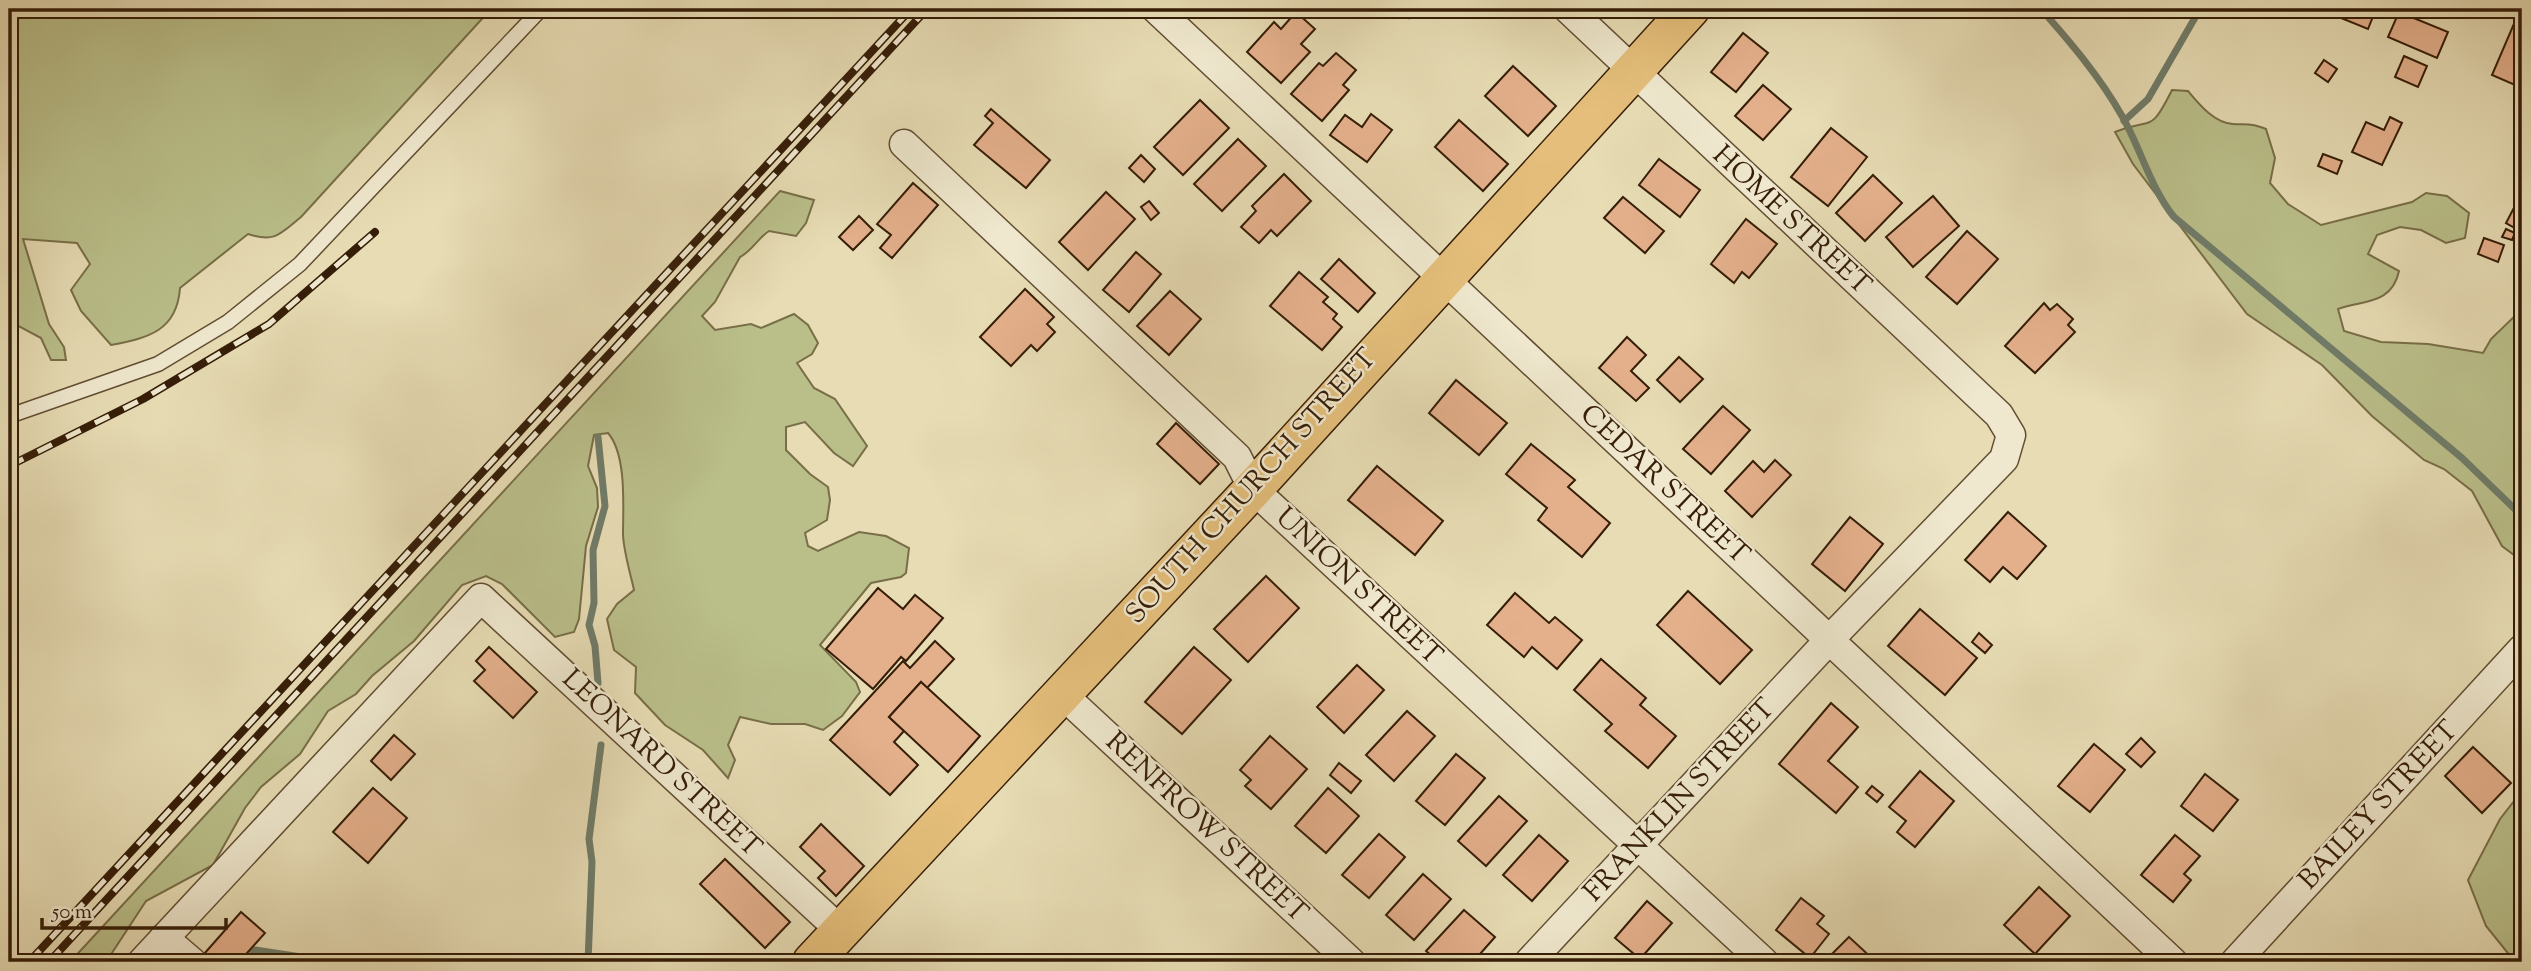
<svg xmlns="http://www.w3.org/2000/svg" width="2531" height="971" font-family="'Sorts Mill Goudy',serif">
  <style>
    .green { fill: #babf8a; stroke: #786e48; stroke-width: 2 }
    .lines { fill: none; stroke-linecap: round; stroke-linejoin: round }
    .stream { stroke: #707c69; stroke-width: 7 }
    .building { fill: #e4b08c; stroke: #351d07; stroke-width: 2 }
    .lane-casing { stroke: #624d32; stroke-width: 17 }
    .street-casing { stroke: #624d32; stroke-width: 31 }
    .primary-casing { stroke: #351d07; stroke-width: 41 }
    .lane { stroke: #efe8ce; stroke-width: 14 }
    .street { stroke: #efe8ce; stroke-width: 28 }
    .primary { stroke: #e4be7a; stroke-width: 38 }
    .rail-casing { stroke: #351d07; stroke-width: 8 }
    .rail { stroke: #efe8ce; stroke-width: 5; stroke-dasharray: 16; stroke-linecap: butt }
    .labels { text-anchor: middle; dominant-baseline: central; stroke-width: 5; stroke-linejoin: round; paint-order: stroke }
    .street-label { font-size: 28px; fill: #351d07; stroke: #efe8ce }
  </style>
  <rect width="100%" height="100%" fill="#e7dcb4"/>
  <filter id="stains"><feTurbulence type="fractalNoise" baseFrequency=".00286" numOctaves="4"/><feColorMatrix values="0 0 0 0 .2 0 0 0 0 .09 0 0 0 0 .02 0 0 0 .5 -.17"/></filter>
  <radialGradient id="worn" r=".72"><stop offset=".6" stop-color="#630" stop-opacity="0"/><stop offset="1" stop-color="#630" stop-opacity=".3"/></radialGradient>
  <g class="green">
    <path d="M 9,9 L 491,9 L 301,217 C 280,234 275,243 248,234 L 180,288 C 177,331 148,338 111,345 L 81,311 L 71,290 L 90,264 L 77,243 L 23,239 L 49,324 L 64,347 L 66,360 L 51,360 L 41,338 L 9,321 Z"/>
    <path d="M 2172,90 L 2188,91 C 2199,104 2214,123 2233,124 C 2248,125 2250,123 2266,129 L 2275,158 L 2270,183 L 2288,204 L 2321,225 L 2412,202 L 2426,193 L 2447,196 L 2469,213 L 2465,238 L 2446,243 L 2421,230 L 2400,227 L 2377,235 L 2368,254 L 2399,271 C 2392,304 2365,300 2338,309 L 2344,331 L 2381,342 L 2428,344 L 2483,353 L 2491,339 L 2522,309 L 2522,561 L 2502,546 L 2472,491 L 2444,469 L 2424,460 L 2372,416 L 2322,365 L 2247,314 L 2133,164 L 2115,132 C 2153,116 2149,136 2172,90 Z"/>
    <path d="M 780,191 L 814,200 L 806,223 L 796,236 L 769,231 C 758,238 752,251 740,257 L 715,302 L 702,316 L 715,330 L 751,324 L 761,328 L 794,314 L 808,325 L 818,343 L 812,354 L 797,363 L 814,388 L 835,399 L 867,446 L 853,466 L 834,453 L 805,422 L 786,427 L 786,450 L 810,474 L 828,487 L 830,500 L 827,520 L 805,533 L 808,546 L 818,551 L 859,532 L 886,536 L 909,548 L 906,573 L 901,577 L 871,583 L 820,645 L 856,682 L 860,692 L 842,716 L 823,730 L 805,724 L 771,724 L 740,717 L 728,745 L 735,760 L 728,778 L 703,750 L 665,725 L 635,693 L 636,667 L 614,650 L 607,619 L 617,604 L 634,590 C 630,572 624,553 623,535 C 623,507 627,455 608,433 L 594,435 L 588,466 L 597,488 L 598,507 L 586,546 L 579,619 L 574,632 L 555,637 L 502,584 L 486,576 L 462,585 L 414,641 L 372,676 L 356,694 L 328,711 L 300,754 L 261,787 L 245,808 L 213,865 L 146,901 L 106,962 L 70,962 Z"/>
    <path d="M 2522,791 L 2522,962 L 2515,962 L 2486,926 L 2468,880 L 2500,819 Z"/>
  </g>
  <g class="lines">
    <g class="stream">
      <path d="M 2041,9 C 2071,43 2100,77 2122,116 C 2141,149 2150,187 2174,217 L 2462,458 L 2522,516"/>
      <path d="M 2124,121 L 2148,99 L 2200,9"/>
      <path d="M 598,683 L 595,646 L 589,625 L 594,603 L 593,550 L 605,506 L 598,437"/>
      <path d="M 242,948 L 334,962"/>
      <path d="M 588,962 L 592,862 L 589,839 L 601,745"/>
    </g>
  </g>
  <g class="building">
    <path d="M 1400,9 L 1419,9 L 1409,18 Z"/>
    <path d="M 2319,9 L 2376,9 L 2368,29 Z"/>
    <path d="M 1296,12 L 1315,29 L 1301,44 L 1310,52 L 1281,83 L 1247,52 L 1274,22 L 1281,29 Z"/>
    <path d="M 2399,12 L 2448,32 L 2437,58 L 2388,37 Z"/>
    <path d="M 2516,19 L 2522,21 L 2522,88 L 2492,75 Z"/>
    <path d="M 1743,33 L 1768,53 L 1736,92 L 1711,72 Z"/>
    <path d="M 1336,53 L 1356,70 L 1343,85 L 1349,90 L 1322,121 L 1291,94 L 1319,63 L 1323,66 Z"/>
    <path d="M 2404,56 L 2427,66 L 2418,87 L 2395,77 Z"/>
    <path d="M 2324,60 L 2337,69 L 2328,82 L 2315,73 Z"/>
    <path d="M 1513,66 L 1556,106 L 1528,136 L 1485,96 Z"/>
    <path d="M 1763,85 L 1791,109 L 1763,140 L 1735,116 Z"/>
    <path d="M 1200,100 L 1229,128 L 1183,175 L 1154,147 Z"/>
    <path d="M 991,109 L 1050,160 L 1026,188 L 974,145 L 993,123 L 985,116 Z"/>
    <path d="M 1371,114 L 1392,130 L 1367,162 L 1330,135 L 1345,115 L 1362,127 Z"/>
    <path d="M 2390,117 L 2402,123 L 2382,165 L 2352,152 L 2366,122 L 2384,130 Z"/>
    <path d="M 1459,120 L 1508,164 L 1483,191 L 1435,147 Z"/>
    <path d="M 1831,128 L 1867,157 L 1828,206 L 1791,177 Z"/>
    <path d="M 1238,139 L 1266,166 L 1222,211 L 1194,184 Z"/>
    <path d="M 2323,154 L 2342,161 L 2337,174 L 2318,166 Z"/>
    <path d="M 1141,155 L 1155,169 L 1144,182 L 1129,168 Z"/>
    <path d="M 1659,159 L 1700,190 L 1680,217 L 1639,185 Z"/>
    <path d="M 1284,174 L 1311,201 L 1277,236 L 1271,230 L 1259,243 L 1241,227 L 1256,211 L 1252,206 Z"/>
    <path d="M 1873,175 L 1902,203 L 1865,241 L 1836,213 Z"/>
    <path d="M 913,183 L 938,205 L 892,258 L 880,248 L 891,235 L 877,224 Z"/>
    <path d="M 1106,192 L 1135,219 L 1088,270 L 1059,242 Z"/>
    <path d="M 1933,196 L 1959,226 L 1913,267 L 1886,237 Z"/>
    <path d="M 1623,197 L 1664,231 L 1645,253 L 1604,218 Z"/>
    <path d="M 1149,201 L 1159,213 L 1151,220 L 1141,207 Z"/>
    <path d="M 2517,202 L 2522,205 L 2522,232 L 2506,223 Z"/>
    <path d="M 859,216 L 873,230 L 853,250 L 839,237 Z"/>
    <path d="M 1746,219 L 1777,244 L 1749,278 L 1742,272 L 1734,283 L 1711,264 Z"/>
    <path d="M 2506,229 L 2515,233 L 2512,240 L 2502,237 Z"/>
    <path d="M 1967,231 L 1998,259 L 1957,304 L 1926,277 Z"/>
    <path d="M 2484,238 L 2504,245 L 2498,262 L 2478,254 Z"/>
    <path d="M 1136,252 L 1161,274 L 1129,312 L 1103,290 Z"/>
    <path d="M 1339,259 L 1375,293 L 1358,312 L 1321,279 Z"/>
    <path d="M 1299,272 L 1328,297 L 1323,302 L 1337,314 L 1333,319 L 1342,327 L 1322,350 L 1270,306 Z"/>
    <path d="M 1025,289 L 1054,317 L 1047,324 L 1055,332 L 1037,351 L 1031,345 L 1011,366 L 980,337 Z"/>
    <path d="M 1170,291 L 1201,319 L 1169,355 L 1137,326 Z"/>
    <path d="M 2044,303 L 2050,310 L 2057,304 L 2073,319 L 2068,325 L 2075,332 L 2035,373 L 2005,346 Z"/>
    <path d="M 1627,337 L 1646,355 L 1631,371 L 1649,388 L 1636,401 L 1599,368 Z"/>
    <path d="M 1679,357 L 1703,379 L 1680,402 L 1657,380 Z"/>
    <path d="M 1456,380 L 1507,423 L 1479,455 L 1429,413 Z"/>
    <path d="M 1723,406 L 1750,430 L 1711,474 L 1683,449 Z"/>
    <path d="M 1176,423 L 1219,464 L 1200,484 L 1157,444 Z"/>
    <path d="M 1531,444 L 1575,480 L 1568,487 L 1610,523 L 1582,557 L 1538,520 L 1547,508 L 1506,474 Z"/>
    <path d="M 1775,460 L 1791,475 L 1752,517 L 1725,491 L 1753,461 L 1764,472 Z"/>
    <path d="M 1377,466 L 1443,521 L 1415,555 L 1348,500 Z"/>
    <path d="M 2008,512 L 2046,546 L 2017,579 L 2003,567 L 1990,582 L 1965,560 Z"/>
    <path d="M 1850,517 L 1883,544 L 1845,591 L 1812,564 Z"/>
    <path d="M 1266,576 L 1299,608 L 1248,662 L 1214,629 Z"/>
    <path d="M 878,588 L 903,609 L 915,595 L 943,618 L 906,661 L 901,657 L 873,689 L 826,649 Z"/>
    <path d="M 1688,591 L 1752,650 L 1720,684 L 1657,625 Z"/>
    <path d="M 1515,593 L 1549,623 L 1555,617 L 1582,640 L 1557,669 L 1532,647 L 1524,657 L 1487,625 Z"/>
    <path d="M 1920,609 L 1977,658 L 1945,695 L 1888,646 Z"/>
    <path d="M 1979,633 L 1992,645 L 1985,653 L 1972,642 Z"/>
    <path d="M 935,641 L 954,659 L 927,688 L 921,682 L 889,717 L 904,731 L 894,742 L 918,765 L 890,795 L 830,740 L 903,661 L 910,668 Z"/>
    <path d="M 489,647 L 537,692 L 513,718 L 474,681 L 485,670 L 476,661 Z"/>
    <path d="M 1194,647 L 1231,680 L 1182,734 L 1145,702 Z"/>
    <path d="M 1601,659 L 1646,698 L 1640,705 L 1676,736 L 1648,768 L 1605,731 L 1612,724 L 1574,690 Z"/>
    <path d="M 1357,665 L 1384,690 L 1344,733 L 1317,707 Z"/>
    <path d="M 921,682 L 980,736 L 948,772 L 889,717 Z"/>
    <path d="M 1831,703 L 1858,727 L 1828,761 L 1858,787 L 1836,813 L 1779,764 Z"/>
    <path d="M 1407,711 L 1435,736 L 1394,781 L 1366,755 Z"/>
    <path d="M 394,735 L 415,754 L 391,780 L 371,761 Z"/>
    <path d="M 1270,736 L 1307,769 L 1271,809 L 1245,786 L 1251,780 L 1240,770 Z"/>
    <path d="M 2141,738 L 2155,752 L 2141,767 L 2126,754 Z"/>
    <path d="M 2094,744 L 2125,770 L 2090,812 L 2058,786 Z"/>
    <path d="M 2473,747 L 2511,783 L 2482,813 L 2445,776 Z"/>
    <path d="M 1456,754 L 1485,778 L 1445,825 L 1416,801 Z"/>
    <path d="M 1339,763 L 1361,781 L 1351,793 L 1330,775 Z"/>
    <path d="M 1920,771 L 1954,801 L 1915,847 L 1897,832 L 1906,821 L 1889,807 Z"/>
    <path d="M 2205,774 L 2238,800 L 2213,831 L 2181,806 Z"/>
    <path d="M 1872,786 L 1883,795 L 1877,802 L 1866,793 Z"/>
    <path d="M 373,788 L 407,818 L 368,863 L 333,832 Z"/>
    <path d="M 1328,788 L 1359,816 L 1326,853 L 1295,826 Z"/>
    <path d="M 1499,796 L 1527,821 L 1486,866 L 1458,841 Z"/>
    <path d="M 821,824 L 864,866 L 836,896 L 818,878 L 825,871 L 800,847 Z"/>
    <path d="M 1379,834 L 1405,857 L 1369,898 L 1342,875 Z"/>
    <path d="M 1539,835 L 1568,861 L 1532,901 L 1503,875 Z"/>
    <path d="M 2175,835 L 2200,856 L 2184,874 L 2191,880 L 2173,902 L 2141,875 Z"/>
    <path d="M 725,859 L 790,922 L 765,948 L 700,884 Z"/>
    <path d="M 1423,874 L 1451,899 L 1414,940 L 1386,915 Z"/>
    <path d="M 2039,887 L 2070,916 L 2035,954 L 2004,925 Z"/>
    <path d="M 1801,898 L 1824,916 L 1817,924 L 1829,934 L 1810,958 L 1776,930 Z"/>
    <path d="M 1647,901 L 1672,923 L 1640,959 L 1615,938 Z"/>
    <path d="M 1464,910 L 1495,937 L 1473,962 L 1439,962 L 1426,951 Z"/>
    <path d="M 241,912 L 265,933 L 239,962 L 213,962 L 204,954 Z"/>
    <path d="M 1849,937 L 1874,960 L 1824,962 Z"/>
  </g>
  <g class="lines">
    <g class="lane-casing">
      <path id="lane" d="M 9,416 L 158,364 L 228,322 L 300,264 L 541,9"/>
    </g>
    <g class="street-casing">
      <g id="street">
        <path d="M 1156,9 L 2173,962"/>
        <path d="M 904,144 L 1237,457 L 1253,489 L 1764,962"/>
        <path d="M 1062,694 L 1351,962"/>
        <path d="M 164,938 L 192,962"/>
        <path d="M 142,962 L 481,598 L 841,931"/>
        <path d="M 1529,962 L 1830,639 L 2004,459 L 2011,435 L 1999,415 L 1568,9"/>
        <path d="M 2235,962 L 2522,649"/>
      </g>
    </g>
    <g class="primary-casing">
      <path id="primary" d="M 812,962 L 1253,489 L 1690,9"/>
    </g>
    <use href="#lane" class="lane"/>
    <use href="#street" class="street"/>
    <use href="#primary" class="primary"/>
    <g class="rail-casing">
      <g id="rail">
        <path d="M 9,466 L 143,399 L 269,324 L 375,232"/>
        <path d="M 29,962 L 911,9"/>
        <path d="M 49,962 L 927,9"/>
      </g>
    </g>
    <use href="#rail" class="rail"/>
  </g>
  <g class="labels">
    <g class="street-label">
      <text transform="translate(1791 221) rotate(43)">HOME STREET</text>
      <text transform="translate(1664 485) rotate(43)">CEDAR STREET</text>
      <text transform="translate(1252 487) rotate(-48)">SOUTH CHURCH STREET</text>
      <text transform="translate(1358 587) rotate(43)">UNION STREET</text>
      <text transform="translate(661 764) rotate(43)">LEONARD STREET</text>
      <text transform="translate(1680 801) rotate(-47)">FRANKLIN STREET</text>
      <text transform="translate(2379 806) rotate(-47)">BAILEY STREET</text>
      <text transform="translate(1206 828) rotate(43)">RENFROW STREET</text>
    </g>
  </g>
  <rect width="2531" height="971" fill="none" stroke="#e7dcb4" stroke-width="35"/>
  <rect x="10" y="10" width="2510" height="950" fill="none" stroke="#351d07" stroke-width="3.5"/>
  <rect x="18" y="18" width="2496" height="936" fill="none" stroke="#351d07" stroke-width="2"/>
  <path d="M42 918v10h184v-10" fill="none" stroke="#351d07" stroke-width="3.5"/>
  <text x="52" y="918" font-size="21" fill="#351d07" stroke="#efe8ce" stroke-width="5" paint-order="stroke">50 m</text>
  <rect width="100%" height="100%" filter="url(#stains)"/>
  <rect width="100%" height="100%" fill="url(#worn)"/>
</svg>
